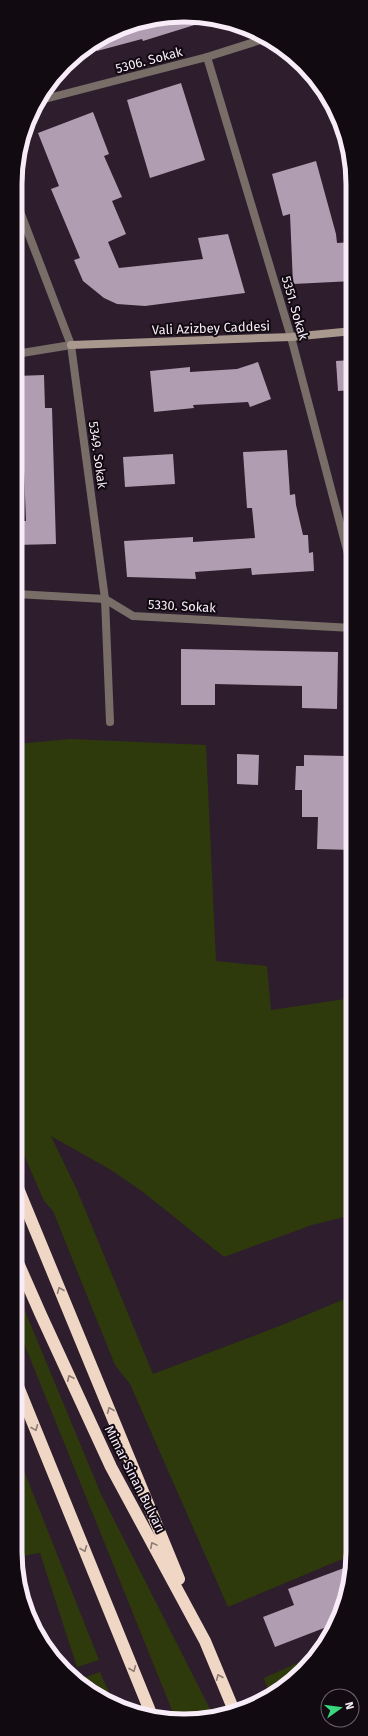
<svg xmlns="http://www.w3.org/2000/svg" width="368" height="1736" font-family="'Fira Sans',sans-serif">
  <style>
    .green { fill: #2e3a0b }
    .building { fill: #b19db1 }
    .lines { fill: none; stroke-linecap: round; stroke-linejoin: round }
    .street { stroke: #786e67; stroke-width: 8 }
    .secondary { stroke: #a8988d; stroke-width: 8 }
    .highway { stroke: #f0d7c5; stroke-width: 12 }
    .oneway { stroke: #8c7b74 }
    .labels { text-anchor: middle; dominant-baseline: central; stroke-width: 4; stroke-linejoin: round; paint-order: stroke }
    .street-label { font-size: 13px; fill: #f7ecf7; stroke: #110a11 }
    .rim { fill: none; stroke: #f7ecf7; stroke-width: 5 }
  </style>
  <rect width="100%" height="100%" fill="#2d1d2d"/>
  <g class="green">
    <path d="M 71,739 L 206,745 L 216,961 L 267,966 L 271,1010 L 352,998 L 352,1215 L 312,1225 L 224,1257 L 143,1192 L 111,1170 L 51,1136 L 77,1190 L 153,1374 L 282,1325 L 352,1296 L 352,1555 L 228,1607 L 130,1384 L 115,1365 L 53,1211 L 44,1201 L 15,1134 L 16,744 Z"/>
    <path d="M 15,1287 L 101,1494 L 213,1715 L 176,1720 L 15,1321 Z"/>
    <path d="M 15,1448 L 99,1660 L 77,1667 L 40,1553 L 16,1557 Z"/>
    <path d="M 313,1656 L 295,1679 L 279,1688 L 267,1687 L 264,1678 Z"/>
    <path d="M 100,1672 L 115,1706 L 82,1683 L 81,1679 Z"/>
  </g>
  <g class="building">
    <path d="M 200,17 L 201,23 L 143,41 L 142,39 L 97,51 L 94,43 L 140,21 Z"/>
    <path d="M 181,83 L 205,160 L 150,178 L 127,100 Z"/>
    <path d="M 93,112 L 109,154 L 104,156 L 122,197 L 112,201 L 126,234 L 108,242 L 119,268 L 203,259 L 198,238 L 228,234 L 245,293 L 145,306 L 117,304 L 104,298 L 83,281 L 74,260 L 80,258 L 51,189 L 59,186 L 38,133 Z"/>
    <path d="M 316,161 L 336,234 L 337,243 L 353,242 L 353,281 L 293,284 L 290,214 L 283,216 L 272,174 Z"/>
    <path d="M 352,360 L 352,390 L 338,391 L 336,361 Z"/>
    <path d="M 258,362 L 271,399 L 250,407 L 248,402 L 193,405 L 194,408 L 154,412 L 150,371 L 190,367 L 190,372 L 237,369 Z"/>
    <path d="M 44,375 L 45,408 L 52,408 L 56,544 L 16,545 L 16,521 L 26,521 L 24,469 L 16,469 L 16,376 Z"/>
    <path d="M 287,450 L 290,495 L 295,494 L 296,505 L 303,535 L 308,535 L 309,553 L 313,552 L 314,571 L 252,575 L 251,568 L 195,572 L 196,579 L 127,577 L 124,541 L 193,537 L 193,542 L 255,538 L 252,508 L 247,508 L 243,452 Z"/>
    <path d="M 173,454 L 175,484 L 125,487 L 123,457 Z"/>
    <path d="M 181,649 L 338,652 L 337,709 L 302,708 L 302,686 L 215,684 L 215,705 L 181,705 Z"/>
    <path d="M 237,754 L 259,755 L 258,785 L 237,784 Z"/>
    <path d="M 304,755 L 345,756 L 344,829 L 352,829 L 352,850 L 317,849 L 318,817 L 302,817 L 302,790 L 295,790 L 296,766 L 304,766 Z"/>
    <path d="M 352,1565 L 352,1574 L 337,1623 L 275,1647 L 263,1617 L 294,1605 L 288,1589 Z"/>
  </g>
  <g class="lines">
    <g class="street">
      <path d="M 207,57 L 291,337 L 352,569"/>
      <path d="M 37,101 L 207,57 L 267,38"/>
      <path d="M 16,201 L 71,345 L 105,599 L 110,722"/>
      <path d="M 16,354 L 71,345"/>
      <path d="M 16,594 L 105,599 L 133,616 L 352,628"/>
      <path d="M 22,1587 L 35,1627"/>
    </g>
    <path class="secondary" d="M 71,345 L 291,337 L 353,331"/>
    <g class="highway">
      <path d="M 15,1181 L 179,1579"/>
      <path d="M 15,1256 L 41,1315 L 111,1467 L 205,1641 L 235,1713"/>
      <path d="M 15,1379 L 152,1716"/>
    </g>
  </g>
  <defs><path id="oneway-chevron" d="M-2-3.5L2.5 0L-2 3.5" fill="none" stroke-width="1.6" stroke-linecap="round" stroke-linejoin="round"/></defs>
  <g class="oneway">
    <use href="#oneway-chevron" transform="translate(60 1290) rotate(-112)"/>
    <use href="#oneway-chevron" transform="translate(70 1378) rotate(-115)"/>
    <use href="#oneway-chevron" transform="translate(110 1410) rotate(-112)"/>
    <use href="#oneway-chevron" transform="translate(35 1428) rotate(68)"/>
    <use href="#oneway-chevron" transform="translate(153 1545) rotate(-118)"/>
    <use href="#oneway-chevron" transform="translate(84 1549) rotate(68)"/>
    <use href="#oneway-chevron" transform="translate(133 1669) rotate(68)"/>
    <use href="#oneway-chevron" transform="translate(219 1677) rotate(-113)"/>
  </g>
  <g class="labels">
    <g class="street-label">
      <text transform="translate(149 60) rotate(-15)">5306. Sokak</text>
      <text transform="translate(295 308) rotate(74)">5351. Sokak</text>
      <text transform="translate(211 328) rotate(-2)">Vali Azizbey Caddesi</text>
      <text transform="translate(98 455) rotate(82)">5349. Sokak</text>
      <text transform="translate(182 606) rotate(3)">5330. Sokak</text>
      <text transform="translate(135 1479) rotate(63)">Mimar Sinan Bulvarı</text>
    </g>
  </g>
  <path d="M0 0H368V1736H0ZM184 22H184A162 162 0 0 1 346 184V1552A162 162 0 0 1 184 1714H184A162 162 0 0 1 22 1552V184A162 162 0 0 1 184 22Z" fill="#110a11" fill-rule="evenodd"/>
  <path class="rim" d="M184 22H184A162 162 0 0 1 346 184V1552A162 162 0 0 1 184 1714H184A162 162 0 0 1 22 1552V184A162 162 0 0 1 184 22Z"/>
  <g transform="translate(340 1708) rotate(76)"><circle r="19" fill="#110a11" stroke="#6d646d"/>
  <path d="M0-3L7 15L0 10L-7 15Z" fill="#3ad77f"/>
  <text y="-6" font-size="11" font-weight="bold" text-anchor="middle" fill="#f7ecf7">N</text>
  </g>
</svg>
